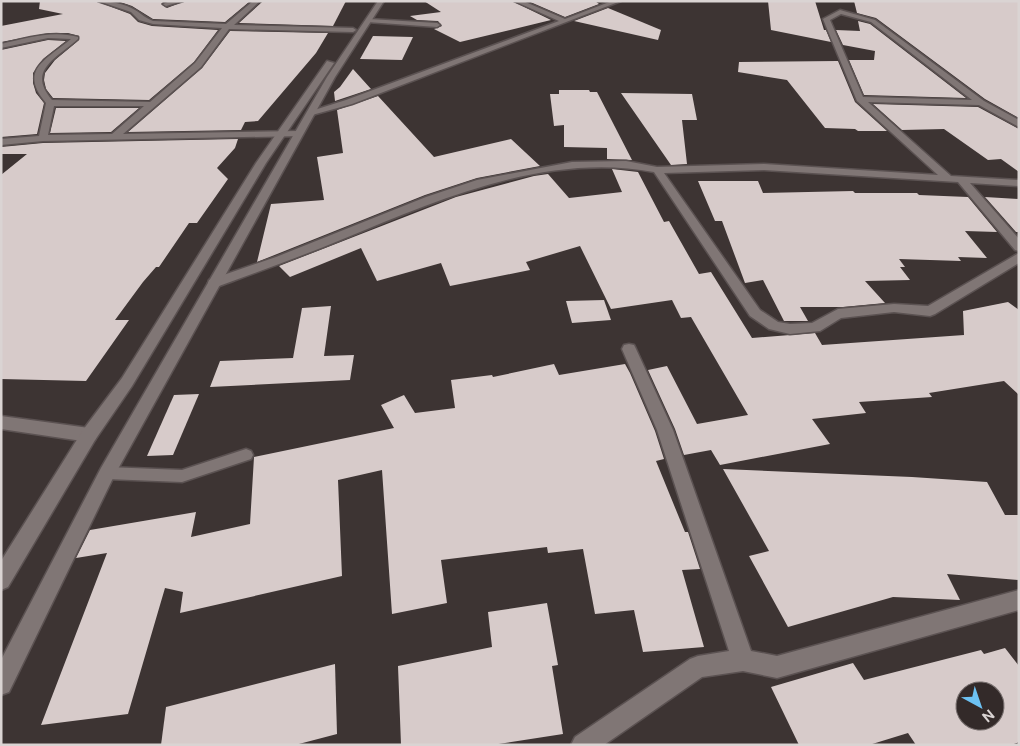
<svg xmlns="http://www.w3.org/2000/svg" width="1020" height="746" font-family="'Public Sans',sans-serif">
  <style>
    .building { fill: #d7cbca; fill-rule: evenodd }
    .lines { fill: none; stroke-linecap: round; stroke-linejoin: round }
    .service-casing { stroke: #5b5252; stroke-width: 3 }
    .minor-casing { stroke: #5b5252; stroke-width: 3 }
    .secondary-casing { stroke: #5b5252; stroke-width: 3 }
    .service { fill: #807675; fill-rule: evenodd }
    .minor { fill: #807675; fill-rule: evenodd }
    .secondary { fill: #807675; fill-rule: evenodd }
  </style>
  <rect width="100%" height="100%" fill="#3d3433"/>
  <g class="building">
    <path d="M 40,1 L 96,1 L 130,14 L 138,22 L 152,26 L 218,30 L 194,62 L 149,100 L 53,98 L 46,89 L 44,80 L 45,73 L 55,60 L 79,40 L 79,36 L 68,33 L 49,33 L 1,42 L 1,26 L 63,14 L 39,9 Z"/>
    <path d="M 117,1 L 165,1 L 161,4 L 167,8 L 185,1 L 249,2 L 225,22 L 153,19 L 132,6 Z"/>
    <path d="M 346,1 L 333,26 L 239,23 L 262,2 Z"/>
    <path d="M 424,1 L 512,1 L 551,20 L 460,42 L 434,29 L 442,26 L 438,21 L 417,20 L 410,16 L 441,12 Z"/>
    <path d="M 528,1 L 595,1 L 599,4 L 565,17 Z"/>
    <path d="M 768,1 L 815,1 L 824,30 L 826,30 L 831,42 L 771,30 Z"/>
    <path d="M 854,1 L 1019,1 L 1019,118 L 985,99 L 876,18 L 857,13 Z"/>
    <path d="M 608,8 L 661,30 L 658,40 L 574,21 Z"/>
    <path d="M 858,21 L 870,24 L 966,98 L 864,95 L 849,60 L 874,60 L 875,51 L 843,45 L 836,30 L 860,31 Z"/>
    <path d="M 230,31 L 328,33 L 316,53 L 258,121 L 245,122 L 241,130 L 128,132 L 202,68 Z"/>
    <path d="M 373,36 L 413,37 L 402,60 L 360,59 Z"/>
    <path d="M 48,40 L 66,41 L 43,59 L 33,73 L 33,83 L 36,93 L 44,103 L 37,134 L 1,137 L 1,50 Z"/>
    <path d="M 838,61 L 855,102 L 887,131 L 858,131 L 855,129 L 825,128 L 787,80 L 738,72 L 739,62 Z"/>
    <path d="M 353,69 L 371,89 L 335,101 L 334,92 L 340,87 Z"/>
    <path d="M 559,90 L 589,90 L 590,92 L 597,92 L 632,160 L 607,159 L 607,148 L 564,147 L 564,125 L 554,126 L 550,94 L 559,94 Z"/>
    <path d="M 621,93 L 692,94 L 697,120 L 682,120 L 687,164 L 671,165 Z"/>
    <path d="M 378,96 L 434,157 L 511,139 L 540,166 L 477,178 L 425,195 L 257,262 L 271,204 L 324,200 L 317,157 L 343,153 L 337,110 Z"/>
    <path d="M 873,104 L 978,107 L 1019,129 L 1019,172 L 1001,159 L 988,160 L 944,129 L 902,130 Z"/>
    <path d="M 56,108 L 139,108 L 111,132 L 50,133 Z"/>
    <path d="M 238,139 L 235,148 L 217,168 L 228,179 L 197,223 L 189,223 L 159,267 L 156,267 L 143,282 L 115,320 L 129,320 L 86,381 L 1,379 L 1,175 L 27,154 L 1,154 L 1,147 L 43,143 Z"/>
    <path d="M 612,169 L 638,172 L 664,222 L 669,221 L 699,274 L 711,272 L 752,338 L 815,333 L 822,345 L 964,335 L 963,311 L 1008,302 L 1019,310 L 1019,395 L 1004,381 L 929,393 L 932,397 L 859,402 L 866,413 L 812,419 L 830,444 L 720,465 L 711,450 L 684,455 L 675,429 L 648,370 L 667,366 L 697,424 L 748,415 L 691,317 L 681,318 L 672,300 L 611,309 L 580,246 L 526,262 L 530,270 L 450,286 L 441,263 L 377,281 L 361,248 L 290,277 L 279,266 L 456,197 L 534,176 L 548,174 L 569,198 L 622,192 Z"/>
    <path d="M 698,181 L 758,181 L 763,193 L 853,191 L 855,193 L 917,193 L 919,195 L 968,197 L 997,232 L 965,231 L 987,258 L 958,257 L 961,261 L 899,259 L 905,267 L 900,267 L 910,280 L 865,281 L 885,303 L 843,307 L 800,307 L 808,321 L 784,321 L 763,280 L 745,283 L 722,221 L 715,221 Z"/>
    <path d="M 985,197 L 1019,199 L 1019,232 L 1016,232 Z"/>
    <path d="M 604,300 L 611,320 L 572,323 L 566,301 Z"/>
    <path d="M 331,306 L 324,356 L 354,355 L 350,380 L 210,387 L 220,361 L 293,358 L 302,308 Z"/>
    <path d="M 554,364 L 559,375 L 625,364 L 630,373 L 655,431 L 664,459 L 656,461 L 685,532 L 688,532 L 700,569 L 682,570 L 704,647 L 643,652 L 634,610 L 595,614 L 583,549 L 548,553 L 547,547 L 441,560 L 447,603 L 392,614 L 382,470 L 338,480 L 342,576 L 180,613 L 183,592 L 165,588 L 128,714 L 41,725 L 107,553 L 76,558 L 90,530 L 196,512 L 191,537 L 250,524 L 254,457 L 394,428 L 381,405 L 404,395 L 415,413 L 455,408 L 451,380 L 492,375 L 493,377 Z"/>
    <path d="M 199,394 L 173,455 L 147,456 L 174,395 Z"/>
    <path d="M 723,469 L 912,477 L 987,482 L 1005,515 L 1019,515 L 1019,580 L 947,574 L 960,600 L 893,597 L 788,627 L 749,556 L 769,551 Z"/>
    <path d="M 547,603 L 558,665 L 552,666 L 563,734 L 492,745 L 401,745 L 398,666 L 492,647 L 488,612 Z"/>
    <path d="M 1005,648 L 1019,666 L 1019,742 L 1011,745 L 916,745 L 908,733 L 869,745 L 799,745 L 771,687 L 853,663 L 864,680 L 981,650 L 984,654 ZM 965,691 L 995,691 L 995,721 L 965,721 Z"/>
    <path d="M 335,664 L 337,734 L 295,745 L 161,745 L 166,707 Z"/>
  </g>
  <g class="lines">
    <g class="service-casing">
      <path id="service" d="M 246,449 L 251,451 L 253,455 L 251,459 L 182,482 L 107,479 L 102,477 L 100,473 L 102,469 L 107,467 L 182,470 Z"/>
    </g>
    <g class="minor-casing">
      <g id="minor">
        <path d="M 98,1 C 109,1 126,4 135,10 C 142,14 145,18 153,21 L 226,24 L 253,1 L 260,1 L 234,25 L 353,28 L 356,30 L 353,32 L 229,29 L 201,67 L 123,134 L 298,131 L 301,132 L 301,136 L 43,141 L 1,145 L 1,139 L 39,136 L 46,103 C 18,70 46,60 71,39 L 48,38 L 1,48 L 1,44 C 27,38 52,30 78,37 L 78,39 C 57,58 26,70 52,100 L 150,102 L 195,63 L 222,28 L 153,24 L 139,20 L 131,12 ZM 54,106 L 144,106 L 112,134 L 48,135 Z"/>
        <path d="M 170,1 L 183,1 L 166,6 L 163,4 Z"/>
        <path d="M 514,1 L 523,1 L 565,19 L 612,1 L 621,1 L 352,104 L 312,115 L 308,112 L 346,100 L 559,21 Z"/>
        <path d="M 840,10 L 875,20 L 984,101 L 1019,120 L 1019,127 L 979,105 L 868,102 L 951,176 L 1019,180 L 1019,186 L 970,183 L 1019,239 L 1019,251 L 1015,250 L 958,182 L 764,170 L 664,173 L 760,310 L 778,322 L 790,324 L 812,323 L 838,309 L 894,304 L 928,306 L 1019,253 L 1019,263 L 935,314 L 930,316 L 894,312 L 841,318 L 820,331 L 790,334 L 769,329 L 750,316 L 654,172 C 547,152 440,199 343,239 C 302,256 260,271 219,286 L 209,286 L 208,283 L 209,280 L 276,257 L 426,197 L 477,180 L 572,162 L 626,161 L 657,167 L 764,164 L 938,175 L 857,101 L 823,19 ZM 841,14 L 871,22 L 972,100 L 863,97 L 830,20 Z"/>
        <path d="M 369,19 L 437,23 L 440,25 L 437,27 L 367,22 L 367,20 Z"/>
        <path d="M 629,344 L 634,345 L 636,349 L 673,430 L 751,651 L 777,656 L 1019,590 L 1019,610 L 777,678 L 743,671 L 702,677 L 604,745 L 571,745 L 575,737 L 690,659 L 698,656 L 729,651 L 657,430 L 622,349 L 624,345 Z"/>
        <path d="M 1,416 L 89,428 L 95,430 L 97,435 L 95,440 L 89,442 L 1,429 Z"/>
      </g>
    </g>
    <g class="secondary-casing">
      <g id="secondary">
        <path d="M 378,1 L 384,1 L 335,77 L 113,478 L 9,692 L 1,695 L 1,660 L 101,468 L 327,77 Z"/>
        <path d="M 327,61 L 334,63 L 266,163 L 132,386 L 95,440 L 8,587 L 1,590 L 1,561 L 83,430 L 122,378 L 256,163 Z"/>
      </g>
    </g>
    <use href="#service" class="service"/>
    <use href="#minor" class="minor"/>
    <use href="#secondary" class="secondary"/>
  </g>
  <rect width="1020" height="746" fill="none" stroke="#dad4d3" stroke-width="5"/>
  <g transform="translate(980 706) rotate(140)"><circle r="24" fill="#332a29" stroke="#766e6d"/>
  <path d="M0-4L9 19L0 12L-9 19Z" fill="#6dc2f3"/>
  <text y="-8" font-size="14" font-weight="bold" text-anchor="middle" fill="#dad4d3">N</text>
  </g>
</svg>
